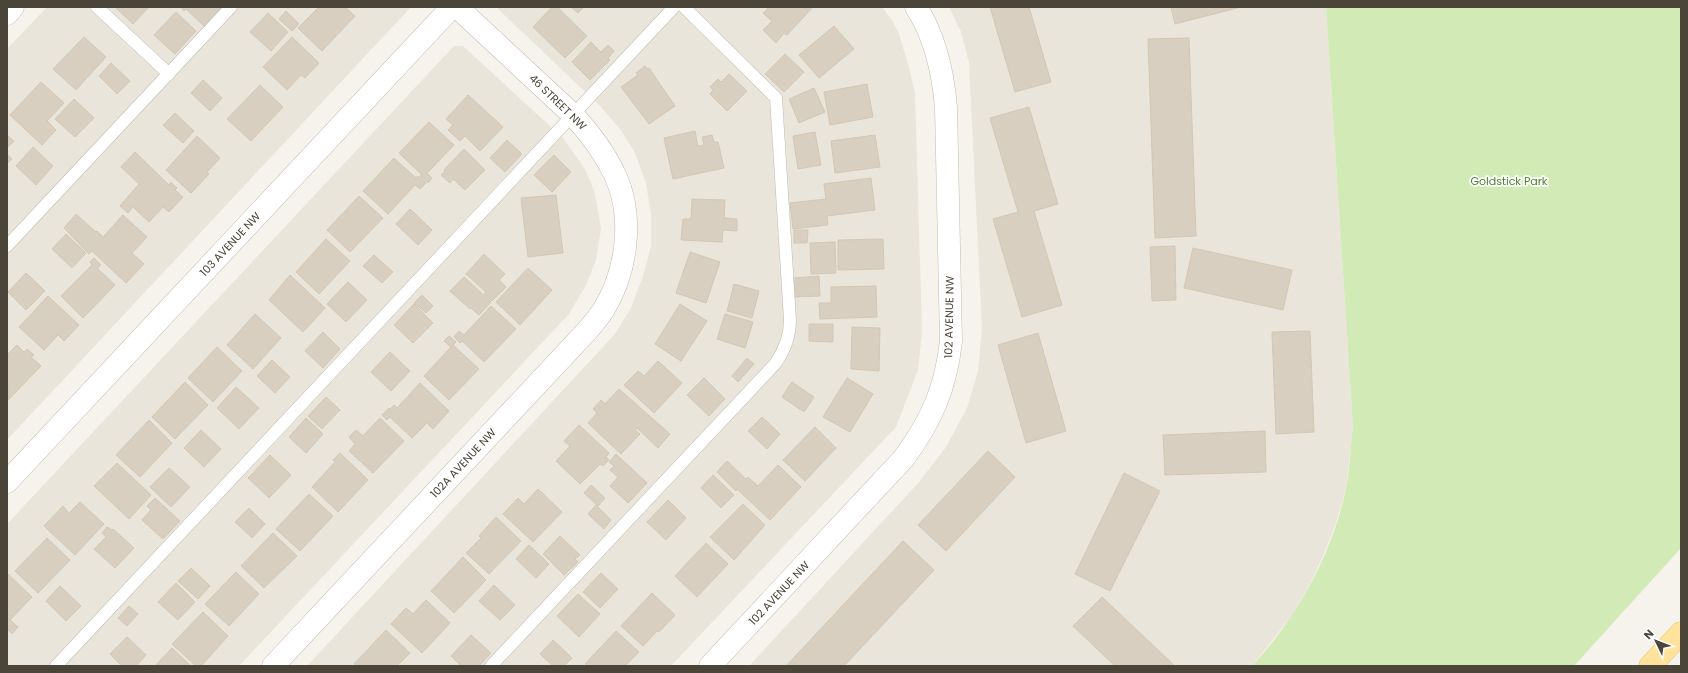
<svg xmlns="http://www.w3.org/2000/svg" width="1688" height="673" font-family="Poppins,sans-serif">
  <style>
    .residential { fill: #eae5da }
    .green { fill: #d2eab5 }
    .building { fill: #d8cfc1; stroke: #d3c7b4 }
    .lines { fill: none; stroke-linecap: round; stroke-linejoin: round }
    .service-casing { stroke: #c2bbae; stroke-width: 13 }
    .minor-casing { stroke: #c2bbae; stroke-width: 23 }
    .tertiary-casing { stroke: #c2bbae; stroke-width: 23 }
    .primary-casing { stroke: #e6c16a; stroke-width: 23 }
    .service { stroke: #fff; stroke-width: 12 }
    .minor { stroke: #fff; stroke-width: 22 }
    .tertiary { stroke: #fff; stroke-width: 22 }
    .primary { stroke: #ffe39c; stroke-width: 22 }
    .labels { text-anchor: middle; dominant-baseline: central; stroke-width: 3.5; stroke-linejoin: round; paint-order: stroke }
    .street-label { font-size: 11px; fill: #4b4439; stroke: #fff }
    .park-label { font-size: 11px; fill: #4a7f2a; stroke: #fff }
  </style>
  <rect width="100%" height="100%" fill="#f6f3ec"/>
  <g class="residential">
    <path d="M 47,7 L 411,7 L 7,440 L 7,49 Z"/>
    <path d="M 497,7 L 882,7 L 892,20 L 899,34 L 909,67 L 915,93 L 922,332 L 918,370 L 896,427 L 671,666 L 307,666 L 615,334 L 631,308 L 643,276 L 651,246 L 651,214 L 646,183 L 635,153 L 620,129 L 600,106 L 498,9 Z"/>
    <path d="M 949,7 L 1326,7 L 1353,428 L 1346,489 L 1335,526 L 1323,556 L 1310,584 L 1293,614 L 1252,666 L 749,666 L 919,482 L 946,447 L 967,408 L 978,371 L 982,328 L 969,63 L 961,32 Z"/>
    <path d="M 454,46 L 463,46 L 563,138 L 585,169 L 595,193 L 601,229 L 596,260 L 586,285 L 569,314 L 239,666 L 7,666 L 7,524 Z"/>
  </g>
  <path class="green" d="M 1326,7 L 1681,7 L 1681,548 L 1574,666 L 1252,666 C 1297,618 1332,554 1346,489 C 1350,469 1350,448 1353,428 Z"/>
  <g class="building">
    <path d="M 115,7 L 149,7 L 133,24 Z"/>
    <path d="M 181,7 L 222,7 L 204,26 L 186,9 L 184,11 Z"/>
    <path d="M 319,7 L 345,7 L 355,16 L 322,51 L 298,28 Z"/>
    <path d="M 552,7 L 557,7 L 587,36 L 565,58 L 533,27 Z"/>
    <path d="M 571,7 L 584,7 L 578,13 Z"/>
    <path d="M 769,7 L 813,7 L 787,35 L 784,33 L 776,43 L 763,30 L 772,21 L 763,13 Z"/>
    <path d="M 990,7 L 1029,7 L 1051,82 L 1015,92 Z"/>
    <path d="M 1171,7 L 1241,7 L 1175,24 Z"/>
    <path d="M 286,11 L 299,24 L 292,31 L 279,19 Z"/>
    <path d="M 176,12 L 196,31 L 175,54 L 154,35 Z"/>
    <path d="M 268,13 L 288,32 L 271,51 L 250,32 Z"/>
    <path d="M 834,26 L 854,49 L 819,78 L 799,55 Z"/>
    <path d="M 84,37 L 106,57 L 76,90 L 53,69 Z"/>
    <path d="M 292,37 L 319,63 L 305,78 L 301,75 L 287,90 L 263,67 Z"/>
    <path d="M 1189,38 L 1196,236 L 1155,238 L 1148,39 Z"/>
    <path d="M 591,42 L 601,52 L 608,45 L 614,51 L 608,58 L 610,60 L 590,80 L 572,62 Z"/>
    <path d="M 785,54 L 804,72 L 784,92 L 765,74 Z"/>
    <path d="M 111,63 L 130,81 L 117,94 L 99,76 Z"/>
    <path d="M 645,66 L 647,69 L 649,68 L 675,106 L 649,124 L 621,87 L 638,75 L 636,73 Z"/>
    <path d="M 729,74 L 747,91 L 727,111 L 710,94 L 713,90 L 710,87 L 718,79 L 721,82 Z"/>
    <path d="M 203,80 L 222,98 L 210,111 L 191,93 Z"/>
    <path d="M 41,82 L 64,103 L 47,121 L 56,130 L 42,145 L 10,115 Z"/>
    <path d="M 867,84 L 873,117 L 830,125 L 824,92 Z"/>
    <path d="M 260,85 L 283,107 L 251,141 L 227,119 Z"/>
    <path d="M 814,88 L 825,112 L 799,123 L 789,99 Z"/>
    <path d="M 468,95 L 503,127 L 480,151 L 465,136 L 460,141 L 448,130 L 453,125 L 446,119 Z"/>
    <path d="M 74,99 L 94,118 L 75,137 L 55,119 Z"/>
    <path d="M 1029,107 L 1058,204 L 1034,211 L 1062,305 L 1022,317 L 993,219 L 1018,212 L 990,118 Z"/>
    <path d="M 175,113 L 194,131 L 183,143 L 163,125 Z"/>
    <path d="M 429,122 L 454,145 L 427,173 L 432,178 L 428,183 L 420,176 L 422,175 L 399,153 Z"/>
    <path d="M 695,131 L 698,146 L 704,145 L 702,137 L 712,135 L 714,142 L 718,142 L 724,168 L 673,179 L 664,138 Z"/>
    <path d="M 815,132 L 821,165 L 798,169 L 793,136 Z"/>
    <path d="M 7,135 L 14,141 L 7,148 Z"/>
    <path d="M 875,135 L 880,167 L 835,173 L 831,141 Z"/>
    <path d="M 197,136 L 220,158 L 207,172 L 209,174 L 191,193 L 166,170 Z"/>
    <path d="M 507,140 L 522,154 L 505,172 L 490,158 Z"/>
    <path d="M 33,147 L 53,166 L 36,185 L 16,166 Z"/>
    <path d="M 464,149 L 485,170 L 465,190 L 453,179 L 450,183 L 441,175 L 445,171 L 444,170 Z"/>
    <path d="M 135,152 L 169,185 L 171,182 L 177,188 L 175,190 L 183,197 L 169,212 L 163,207 L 149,222 L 133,207 L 128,213 L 120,206 L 139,184 L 121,167 Z"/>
    <path d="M 7,154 L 12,159 L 7,164 Z"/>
    <path d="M 554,155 L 571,172 L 552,192 L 534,175 Z"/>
    <path d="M 394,158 L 416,178 L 418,176 L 426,183 L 420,189 L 415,185 L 388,214 L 363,191 Z"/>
    <path d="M 871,178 L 875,210 L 827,216 L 828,225 L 793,229 L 790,203 L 826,199 L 824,184 Z"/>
    <path d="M 556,195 L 563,253 L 528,257 L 521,198 Z"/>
    <path d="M 359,196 L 383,218 L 350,252 L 327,230 Z"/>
    <path d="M 692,199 L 725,200 L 724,218 L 737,219 L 737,231 L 723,230 L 722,242 L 681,240 L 683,219 L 691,219 Z"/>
    <path d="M 410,209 L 432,230 L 418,245 L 396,224 Z"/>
    <path d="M 76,214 L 96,232 L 97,231 L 103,237 L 123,215 L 147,237 L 132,253 L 144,264 L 126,283 L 92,251 L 89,254 L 64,228 Z"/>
    <path d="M 794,230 L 808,230 L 807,243 L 794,243 Z"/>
    <path d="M 66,234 L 86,253 L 72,268 L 52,249 Z"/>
    <path d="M 326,239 L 350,261 L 319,294 L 296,272 Z"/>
    <path d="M 883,239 L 884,269 L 838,270 L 838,240 Z"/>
    <path d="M 835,242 L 836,273 L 811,274 L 810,243 Z"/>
    <path d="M 1175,246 L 1176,300 L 1152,301 L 1150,247 Z"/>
    <path d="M 1193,248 L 1292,270 L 1283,310 L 1184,288 Z"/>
    <path d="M 690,252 L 720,262 L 706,303 L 676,293 Z"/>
    <path d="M 484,254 L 505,274 L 499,280 L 506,287 L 492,301 L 484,294 L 486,292 L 466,274 Z"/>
    <path d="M 374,255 L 393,272 L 382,283 L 363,266 Z"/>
    <path d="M 94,258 L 101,265 L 97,268 L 115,285 L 83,318 L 61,296 L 92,265 L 90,262 Z"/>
    <path d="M 528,268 L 552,290 L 520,325 L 496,302 Z"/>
    <path d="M 26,273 L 45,291 L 26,310 L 8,292 Z"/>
    <path d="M 290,275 L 325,308 L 303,332 L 269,300 Z"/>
    <path d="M 819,276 L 820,296 L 794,297 L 793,278 Z"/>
    <path d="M 464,277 L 491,302 L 479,315 L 471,308 L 470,309 L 450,291 Z"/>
    <path d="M 348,282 L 367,300 L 346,322 L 327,304 Z"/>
    <path d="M 734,284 L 759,291 L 752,318 L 727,311 Z"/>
    <path d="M 876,286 L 877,317 L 820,319 L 819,303 L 831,303 L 831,287 Z"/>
    <path d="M 422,295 L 433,306 L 426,313 L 414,303 Z"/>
    <path d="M 48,296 L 79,325 L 64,341 L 58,335 L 44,350 L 19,327 Z"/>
    <path d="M 414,304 L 433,323 L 413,343 L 394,325 Z"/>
    <path d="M 680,304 L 707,321 L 681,361 L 655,344 Z"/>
    <path d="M 491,306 L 516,329 L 484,362 L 462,341 L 460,343 L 454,337 L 459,331 L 464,335 Z"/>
    <path d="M 255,314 L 281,338 L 253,369 L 227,345 Z"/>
    <path d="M 725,314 L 753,322 L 745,348 L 717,339 Z"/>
    <path d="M 809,324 L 833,324 L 833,342 L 809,341 Z"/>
    <path d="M 852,327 L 880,328 L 879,371 L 851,369 Z"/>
    <path d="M 1310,331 L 1314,432 L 1276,434 L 1272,332 Z"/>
    <path d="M 323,332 L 340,349 L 323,368 L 305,351 Z"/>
    <path d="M 1038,333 L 1066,431 L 1026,443 L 998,345 Z"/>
    <path d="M 449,336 L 456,342 L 453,345 L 479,369 L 449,400 L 424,376 L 451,347 L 444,341 Z"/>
    <path d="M 17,345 L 24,352 L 27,349 L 34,355 L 31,357 L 41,366 L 8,400 L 7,355 Z"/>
    <path d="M 217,347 L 242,371 L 213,402 L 188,378 Z"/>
    <path d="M 390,352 L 410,371 L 391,391 L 371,372 Z"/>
    <path d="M 747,358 L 754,364 L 738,382 L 732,376 Z"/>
    <path d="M 272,360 L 290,377 L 275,393 L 257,376 Z"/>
    <path d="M 658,361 L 682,383 L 654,413 L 624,385 L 638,371 L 644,376 Z"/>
    <path d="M 704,378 L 725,399 L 709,416 L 687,395 Z"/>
    <path d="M 847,378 L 873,394 L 850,432 L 823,417 Z"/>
    <path d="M 185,382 L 208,405 L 175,439 L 152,417 Z"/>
    <path d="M 792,382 L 814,397 L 804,412 L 782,397 Z"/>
    <path d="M 420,383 L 449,411 L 433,429 L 427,423 L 412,438 L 390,417 L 387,420 L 382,415 L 389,408 L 390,409 L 394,405 L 397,408 Z"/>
    <path d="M 236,387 L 259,408 L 239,429 L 217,408 Z"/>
    <path d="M 619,389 L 670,434 L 658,448 L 637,428 L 635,430 L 640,434 L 621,454 L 588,423 L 597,413 L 593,409 L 601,400 L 605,404 Z"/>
    <path d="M 326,397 L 340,410 L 322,429 L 308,416 Z"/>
    <path d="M 762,417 L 780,434 L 767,449 L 748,431 Z"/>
    <path d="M 306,418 L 323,434 L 306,453 L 289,437 Z"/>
    <path d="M 380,418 L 404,441 L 373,473 L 349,451 L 355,444 L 349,437 L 356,430 L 363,436 Z"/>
    <path d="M 149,420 L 172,443 L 140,477 L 116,455 Z"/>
    <path d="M 579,425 L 609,453 L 606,457 L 609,460 L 603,466 L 600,464 L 580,484 L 556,461 L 570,446 L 564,441 Z"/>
    <path d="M 815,427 L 836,448 L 805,481 L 783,460 Z"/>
    <path d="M 201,430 L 221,449 L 204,467 L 184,448 Z"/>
    <path d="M 1265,431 L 1266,472 L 1165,475 L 1163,435 Z"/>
    <path d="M 988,451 L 1015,477 L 946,551 L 918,525 Z"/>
    <path d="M 340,453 L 368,480 L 338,512 L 312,487 L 335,462 L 333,460 Z"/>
    <path d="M 616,454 L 647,483 L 628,503 L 610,486 L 618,477 L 610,470 L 614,466 L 609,462 Z"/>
    <path d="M 270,455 L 291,475 L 269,498 L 248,478 Z"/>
    <path d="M 727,461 L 746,479 L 748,477 L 758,486 L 778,465 L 801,487 L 770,520 L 737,489 L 736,491 L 717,472 Z"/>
    <path d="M 117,463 L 151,495 L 129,519 L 94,486 Z"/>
    <path d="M 169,468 L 190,487 L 171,507 L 150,487 Z"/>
    <path d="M 1124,473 L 1160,491 L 1110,591 L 1075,574 Z"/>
    <path d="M 713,475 L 734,495 L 721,508 L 701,488 Z"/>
    <path d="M 591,485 L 605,498 L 598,506 L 584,493 Z"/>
    <path d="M 538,489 L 562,512 L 533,542 L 503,514 L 518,498 L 524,504 Z"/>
    <path d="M 309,494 L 333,516 L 300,551 L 276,529 Z"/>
    <path d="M 155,498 L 180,521 L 163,539 L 142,520 L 151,510 L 147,506 Z"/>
    <path d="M 668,500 L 686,518 L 666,540 L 647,522 Z"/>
    <path d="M 80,502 L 104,524 L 75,555 L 44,526 L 63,506 L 69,513 Z"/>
    <path d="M 743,504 L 765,525 L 734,560 L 710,537 Z"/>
    <path d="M 596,505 L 611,520 L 604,529 L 588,514 Z"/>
    <path d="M 249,508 L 265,524 L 252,538 L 235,522 Z"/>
    <path d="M 496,517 L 521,541 L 489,574 L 466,553 L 481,538 L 479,536 Z"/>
    <path d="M 107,527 L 112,530 L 113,529 L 134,548 L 115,568 L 94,549 L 106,537 L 102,533 Z"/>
    <path d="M 273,533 L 297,556 L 264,588 L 241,566 Z"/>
    <path d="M 560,536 L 580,555 L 575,559 L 578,562 L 564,575 L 543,554 Z"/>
    <path d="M 47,538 L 70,560 L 38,593 L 15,571 Z"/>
    <path d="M 903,541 L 934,570 L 844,666 L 786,666 Z"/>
    <path d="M 706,543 L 728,564 L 697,597 L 675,576 Z"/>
    <path d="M 529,545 L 549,564 L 536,578 L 516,559 Z"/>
    <path d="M 463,557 L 486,580 L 454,613 L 431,591 Z"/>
    <path d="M 191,568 L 210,586 L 198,599 L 178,581 Z"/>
    <path d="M 236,572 L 259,594 L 229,626 L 205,604 Z"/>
    <path d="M 7,573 L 32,597 L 10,620 L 18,627 L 12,634 L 7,629 Z"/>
    <path d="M 601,573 L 618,589 L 600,608 L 583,592 Z"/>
    <path d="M 176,583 L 195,602 L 178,620 L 158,602 Z"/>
    <path d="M 494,585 L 515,605 L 500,620 L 479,601 Z"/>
    <path d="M 60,586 L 81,606 L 66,621 L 46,601 Z"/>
    <path d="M 652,593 L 675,615 L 659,632 L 657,631 L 643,646 L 621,626 Z"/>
    <path d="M 578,594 L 600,614 L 579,637 L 557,616 Z"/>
    <path d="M 1102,597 L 1175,666 L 1115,666 L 1073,626 Z"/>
    <path d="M 426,600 L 450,623 L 422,653 L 391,624 L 406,608 L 413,614 Z"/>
    <path d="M 129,606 L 138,614 L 127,626 L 118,618 Z"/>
    <path d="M 203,612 L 228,636 L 201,666 L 196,666 L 172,644 Z"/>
    <path d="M 386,630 L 410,653 L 397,666 L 356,666 L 354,664 Z"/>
    <path d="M 616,631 L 639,652 L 625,666 L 587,666 L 585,664 Z"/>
    <path d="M 471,635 L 491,653 L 479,666 L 461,666 L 451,656 Z"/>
    <path d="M 127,637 L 146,655 L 136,666 L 122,666 L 110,654 Z"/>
    <path d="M 553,640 L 572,658 L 564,666 L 553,666 L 540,654 Z"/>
    <path d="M 172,648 L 191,666 L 155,666 Z"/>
  </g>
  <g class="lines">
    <g class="service-casing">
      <g id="service">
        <path d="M 97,7 L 169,74"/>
        <path d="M 7,246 L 231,7"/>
        <path d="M 56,666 L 674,7"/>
        <path d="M 491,666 L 775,364 C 785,350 790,337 790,320 L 776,98 L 684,7"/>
      </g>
    </g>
    <g class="minor-casing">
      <g id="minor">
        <path d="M 7,14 L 13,7"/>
        <path d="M 273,666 L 587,331 C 593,324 599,317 604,309 C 627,271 634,218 616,177 C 605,153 590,133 572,114 L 457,7"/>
        <path d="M 710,666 L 904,458 C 932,420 946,387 951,341 L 946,107 C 943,73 935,36 916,7"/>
      </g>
    </g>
    <g class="tertiary-casing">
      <path id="tertiary" d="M 7,482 L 452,7"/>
    </g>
    <g class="primary-casing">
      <path id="primary" d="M 1650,666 L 1681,633"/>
    </g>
    <use href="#service" class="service"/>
    <use href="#minor" class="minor"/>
    <use href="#tertiary" class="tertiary"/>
    <use href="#primary" class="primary"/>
  </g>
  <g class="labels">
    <g class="street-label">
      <text transform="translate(558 102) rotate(44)">46 STREET NW</text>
      <text transform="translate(230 244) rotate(-47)">103 AVENUE NW</text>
      <text transform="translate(949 317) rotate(-89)">102 AVENUE NW</text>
      <text transform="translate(463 463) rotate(-47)">102A AVENUE NW</text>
      <text transform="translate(779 593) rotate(-47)">102 AVENUE NW</text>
    </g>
    <g class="park-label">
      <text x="1509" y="181">Goldstick Park</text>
    </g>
  </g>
  <rect width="1688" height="673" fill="none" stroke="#4b4439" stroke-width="16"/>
  <g transform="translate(1656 641) rotate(313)" stroke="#ffffff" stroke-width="3" paint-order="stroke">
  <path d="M0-3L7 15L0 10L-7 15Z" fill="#4b4439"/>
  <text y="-6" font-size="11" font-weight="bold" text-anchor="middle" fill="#4b4439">N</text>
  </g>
</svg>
